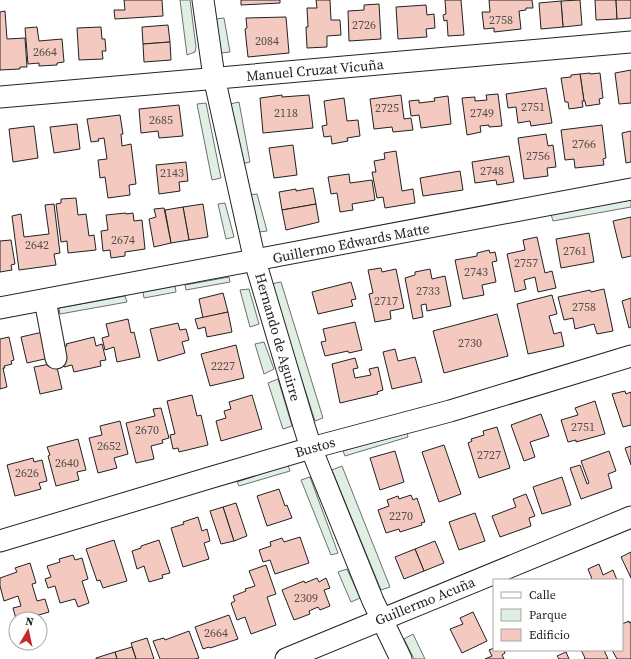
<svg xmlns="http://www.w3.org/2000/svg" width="631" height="659" font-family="'Source Serif 4',serif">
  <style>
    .green { fill: #e0efe3; stroke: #6f6f6f }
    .building { fill: #f3c9c0; stroke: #222 }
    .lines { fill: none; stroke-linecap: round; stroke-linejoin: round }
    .minor-casing { stroke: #222; stroke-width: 23 }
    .minor { stroke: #fff; stroke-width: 21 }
    .labels { text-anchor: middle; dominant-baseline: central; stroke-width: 3; stroke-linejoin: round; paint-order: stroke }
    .number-label { font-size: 12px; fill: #564c4a }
    .street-label { font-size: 14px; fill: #222; stroke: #fff }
  </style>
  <rect width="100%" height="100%" fill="#fff"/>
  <g class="green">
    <path d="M 180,0 L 190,0 L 196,47 L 195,52 L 187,55 Z"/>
    <path d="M 224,18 L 230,52 L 221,53 L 215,19 Z"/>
    <path d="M 239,102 L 250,162 L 241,164 L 230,104 Z"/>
    <path d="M 206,103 L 221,178 L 212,180 L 197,104 Z"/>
    <path d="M 257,194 L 267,231 L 259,232 L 249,195 Z"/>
    <path d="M 631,200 L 631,207 L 553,221 L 551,214 Z"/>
    <path d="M 225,203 L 234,237 L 226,239 L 218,204 Z"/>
    <path d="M 229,277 L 230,282 L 186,290 L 185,285 Z"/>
    <path d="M 281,282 L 323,418 L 315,421 L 271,284 Z"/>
    <path d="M 175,286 L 176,292 L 144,298 L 143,292 Z"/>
    <path d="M 249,289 L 259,324 L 250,327 L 240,290 Z"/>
    <path d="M 125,296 L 127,302 L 60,314 L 59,308 Z"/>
    <path d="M 264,342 L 274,369 L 264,374 L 255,344 Z"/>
    <path d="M 278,379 L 292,426 L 283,429 L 268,383 Z"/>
    <path d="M 407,433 L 408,437 L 345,456 L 343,451 Z"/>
    <path d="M 288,465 L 290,471 L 239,486 L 237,482 Z"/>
    <path d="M 342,466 L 390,587 L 381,590 L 332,470 Z"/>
    <path d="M 310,477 L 338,553 L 331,555 L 301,480 Z"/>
    <path d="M 347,569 L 360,598 L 351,602 L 338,572 Z"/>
    <path d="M 413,634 L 425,659 L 414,659 L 404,639 Z"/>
  </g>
  <g class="building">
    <path d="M 124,0 L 162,0 L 163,16 L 115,19 L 114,10 L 125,10 Z"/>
    <path d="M 241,0 L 280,0 L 280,3 L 241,5 Z"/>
    <path d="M 316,0 L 330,0 L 331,20 L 340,20 L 341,35 L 327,36 L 327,47 L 307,48 L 306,27 L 308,27 L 307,8 L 317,8 Z"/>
    <path d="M 445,0 L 461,0 L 464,35 L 448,36 L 447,20 L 444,21 L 443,15 L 446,14 Z"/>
    <path d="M 489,0 L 532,0 L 533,8 L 526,8 L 526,10 L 519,11 L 521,29 L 494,32 L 494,28 L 484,29 L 482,12 L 490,12 Z"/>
    <path d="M 580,0 L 582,25 L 563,27 L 561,1 Z"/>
    <path d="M 595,0 L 616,0 L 617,19 L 596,20 Z"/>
    <path d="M 616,0 L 631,0 L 631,18 L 617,19 Z"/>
    <path d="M 561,1 L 563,27 L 541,29 L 539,3 Z"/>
    <path d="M 379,4 L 381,39 L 349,41 L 348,11 L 364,10 L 364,5 Z"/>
    <path d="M 426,5 L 427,15 L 434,14 L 435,28 L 426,29 L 427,37 L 398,39 L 396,7 Z"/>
    <path d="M 5,11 L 7,39 L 25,38 L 27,67 L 20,67 L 20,69 L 0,70 L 0,12 Z"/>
    <path d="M 286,17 L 289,53 L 248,57 L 245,29 L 247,28 L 246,18 Z"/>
    <path d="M 168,25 L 170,42 L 143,44 L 142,27 Z"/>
    <path d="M 37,27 L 39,41 L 62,39 L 64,62 L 57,63 L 57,65 L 39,66 L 39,63 L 28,64 L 25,28 Z"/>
    <path d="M 101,27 L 102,39 L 105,39 L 106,51 L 102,51 L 103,59 L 79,60 L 77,28 Z"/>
    <path d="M 170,42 L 171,60 L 144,62 L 143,44 Z"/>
    <path d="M 631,70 L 631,103 L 619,104 L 615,73 Z"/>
    <path d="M 590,73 L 590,74 L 600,73 L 603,98 L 599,99 L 600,104 L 586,106 L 585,101 L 584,101 L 580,74 Z"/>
    <path d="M 580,74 L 584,101 L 582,101 L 583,107 L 569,109 L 568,102 L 565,102 L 561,78 L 571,77 L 571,75 Z"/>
    <path d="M 546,88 L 552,123 L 531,126 L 530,121 L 518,123 L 516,107 L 508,108 L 506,94 Z"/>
    <path d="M 498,94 L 502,126 L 489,127 L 489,125 L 480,126 L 481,132 L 467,135 L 462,98 L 475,97 L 475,101 L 487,100 L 486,95 Z"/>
    <path d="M 282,95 L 282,97 L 309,95 L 313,128 L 263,133 L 260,98 Z"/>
    <path d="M 401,95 L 404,119 L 411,118 L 413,130 L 393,132 L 392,127 L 374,129 L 370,99 Z"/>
    <path d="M 448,96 L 451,124 L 421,128 L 419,115 L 411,116 L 409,101 L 419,100 L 419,103 L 435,101 L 434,98 Z"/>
    <path d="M 344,98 L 347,121 L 358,120 L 360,136 L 347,138 L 348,141 L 332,144 L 331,136 L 324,137 L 322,126 L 327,125 L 324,101 Z"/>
    <path d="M 179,105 L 183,136 L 159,138 L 158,131 L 141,133 L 139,109 Z"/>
    <path d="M 120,115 L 123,134 L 121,134 L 122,146 L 131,144 L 136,184 L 129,185 L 130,195 L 108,198 L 105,177 L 100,178 L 98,160 L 107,159 L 104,138 L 98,139 L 99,141 L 91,142 L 87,119 Z"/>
    <path d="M 77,124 L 80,149 L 54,153 L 50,127 Z"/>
    <path d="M 602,125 L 606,158 L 603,159 L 604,165 L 575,168 L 574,159 L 565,160 L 561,130 Z"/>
    <path d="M 34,126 L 38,158 L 13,162 L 9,129 Z"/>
    <path d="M 631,131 L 631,162 L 626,163 L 622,133 Z"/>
    <path d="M 546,134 L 548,146 L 553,145 L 556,167 L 547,168 L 548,176 L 524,179 L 518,138 Z"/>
    <path d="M 293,145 L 297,175 L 274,178 L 269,148 Z"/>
    <path d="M 396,151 L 402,191 L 413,189 L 415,203 L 385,208 L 383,197 L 377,198 L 372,172 L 376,172 L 374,161 L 385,159 L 384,153 Z"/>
    <path d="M 509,156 L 514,182 L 497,185 L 496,180 L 475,183 L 472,162 Z"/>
    <path d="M 186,162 L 188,181 L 179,182 L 180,191 L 159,194 L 156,165 Z"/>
    <path d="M 460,171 L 463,190 L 423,196 L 420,178 Z"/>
    <path d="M 349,174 L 350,183 L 372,180 L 375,200 L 352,204 L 353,210 L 340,212 L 337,193 L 331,194 L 328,177 Z"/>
    <path d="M 313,188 L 316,204 L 282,210 L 279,192 L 296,189 L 296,191 Z"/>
    <path d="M 76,198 L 78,215 L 86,214 L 89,236 L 94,235 L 96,250 L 68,253 L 67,241 L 61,242 L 56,204 L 61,203 L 61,199 Z"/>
    <path d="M 54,204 L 60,253 L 54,254 L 56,265 L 19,270 L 12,216 L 21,214 L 24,237 L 49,234 L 45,205 Z"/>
    <path d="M 203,204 L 208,237 L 189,240 L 183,207 Z"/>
    <path d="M 316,204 L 319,222 L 286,230 L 282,210 Z"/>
    <path d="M 183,207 L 189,240 L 171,243 L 165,210 Z"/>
    <path d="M 164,208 L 171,243 L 154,247 L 149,219 L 156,217 L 154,209 Z"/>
    <path d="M 126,213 L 126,214 L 133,213 L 134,221 L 142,220 L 145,249 L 125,252 L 125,256 L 111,258 L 110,250 L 103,251 L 101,231 L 108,230 L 106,215 Z"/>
    <path d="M 631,217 L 631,256 L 622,258 L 613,221 Z"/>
    <path d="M 589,233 L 594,262 L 561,268 L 556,239 Z"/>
    <path d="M 537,237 L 545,273 L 552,271 L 556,288 L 538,292 L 535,277 L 524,280 L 526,289 L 515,292 L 507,254 L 525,250 L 523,240 Z"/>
    <path d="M 11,240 L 15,264 L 11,265 L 12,270 L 0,272 L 0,241 Z"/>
    <path d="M 489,250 L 490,253 L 495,252 L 497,261 L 492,262 L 496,282 L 482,285 L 484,295 L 463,299 L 455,260 L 477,256 L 477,253 Z"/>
    <path d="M 381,268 L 382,272 L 396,269 L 404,308 L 390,311 L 391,319 L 375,322 L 369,294 L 373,293 L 368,270 Z"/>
    <path d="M 430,269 L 432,279 L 445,276 L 451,306 L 427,311 L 426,304 L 421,305 L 423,317 L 413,319 L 405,278 L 415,275 L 415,272 Z"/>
    <path d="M 351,282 L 356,299 L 351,300 L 353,306 L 318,314 L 312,292 Z"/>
    <path d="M 604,289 L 613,331 L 597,334 L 594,324 L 575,329 L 573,318 L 564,320 L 558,297 L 590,290 L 591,292 Z"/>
    <path d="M 223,293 L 228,312 L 203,318 L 199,299 Z"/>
    <path d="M 552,295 L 557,314 L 549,316 L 554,334 L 561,332 L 564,346 L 528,354 L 517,304 Z"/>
    <path d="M 631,298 L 631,327 L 629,328 L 622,301 Z"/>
    <path d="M 228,312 L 232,332 L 207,337 L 205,327 L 198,329 L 195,319 Z"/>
    <path d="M 497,314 L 508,356 L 444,373 L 433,331 Z"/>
    <path d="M 128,319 L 131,333 L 134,332 L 140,357 L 117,362 L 114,347 L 105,350 L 102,338 L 109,336 L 106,324 Z"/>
    <path d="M 355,322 L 362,350 L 349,353 L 348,351 L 325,356 L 321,342 L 326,341 L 323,329 Z"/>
    <path d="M 178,323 L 180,330 L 186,329 L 189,340 L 182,342 L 185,353 L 158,361 L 150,329 Z"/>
    <path d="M 43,332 L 49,358 L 27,363 L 21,337 Z"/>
    <path d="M 9,337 L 14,360 L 11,361 L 12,364 L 4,366 L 5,368 L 3,368 L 7,387 L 0,389 L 0,339 Z"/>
    <path d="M 94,337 L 96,346 L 102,344 L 106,360 L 100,361 L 101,366 L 74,372 L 72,365 L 64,367 L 60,347 L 67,346 L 66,344 Z"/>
    <path d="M 236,345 L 244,378 L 210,386 L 201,354 Z"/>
    <path d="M 395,349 L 398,361 L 415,357 L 422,382 L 392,389 L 383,352 Z"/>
    <path d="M 355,358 L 358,368 L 353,369 L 355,378 L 371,375 L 369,369 L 378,367 L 383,390 L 377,392 L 378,394 L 340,403 L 332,364 Z"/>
    <path d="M 56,363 L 62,389 L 40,394 L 34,367 Z"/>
    <path d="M 625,391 L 626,394 L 631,392 L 631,425 L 623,427 L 612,394 Z"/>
    <path d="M 192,395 L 197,416 L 201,415 L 208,445 L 179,452 L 178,448 L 173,449 L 170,435 L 175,434 L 167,401 Z"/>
    <path d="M 252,395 L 262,429 L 221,441 L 216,421 L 226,418 L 224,411 L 231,409 L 229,402 Z"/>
    <path d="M 595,401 L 605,434 L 576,442 L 576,440 L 568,442 L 561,420 L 578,415 L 575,408 Z"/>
    <path d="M 161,408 L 169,438 L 162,440 L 163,443 L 151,446 L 154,459 L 136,463 L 126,423 L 155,416 L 153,409 Z"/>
    <path d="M 541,414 L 549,436 L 530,442 L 535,457 L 524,461 L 511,425 Z"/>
    <path d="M 120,421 L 128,454 L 114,458 L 117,468 L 98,473 L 89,438 L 102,435 L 100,426 Z"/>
    <path d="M 497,427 L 510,468 L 479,478 L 468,443 L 472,441 L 471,439 L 484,435 L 483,431 Z"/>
    <path d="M 78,439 L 86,470 L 77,472 L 79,480 L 56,486 L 48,456 L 50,455 L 47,447 Z"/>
    <path d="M 444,445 L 461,494 L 439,502 L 422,452 Z"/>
    <path d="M 631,446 L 631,465 L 625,448 Z"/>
    <path d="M 395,451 L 404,482 L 380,490 L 370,458 Z"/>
    <path d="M 609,451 L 616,471 L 608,474 L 612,488 L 581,499 L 570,468 L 580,465 L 587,484 L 589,483 L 581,461 Z"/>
    <path d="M 33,458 L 34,462 L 42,460 L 47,481 L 39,483 L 41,489 L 15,496 L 7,465 Z"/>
    <path d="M 562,477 L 571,505 L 542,514 L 533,487 Z"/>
    <path d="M 279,489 L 285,506 L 287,505 L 292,518 L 267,526 L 257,496 Z"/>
    <path d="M 526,494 L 535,516 L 529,518 L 531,526 L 500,537 L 492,516 L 516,507 L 513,499 Z"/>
    <path d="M 411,495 L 413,500 L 417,498 L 425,522 L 421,523 L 422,525 L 400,532 L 399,529 L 386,533 L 378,510 L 389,506 L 387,500 L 398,496 L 399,499 Z"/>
    <path d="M 236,503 L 247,536 L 234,541 L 223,507 Z"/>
    <path d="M 223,507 L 234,541 L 221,544 L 210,511 Z"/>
    <path d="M 475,513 L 485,541 L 459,550 L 449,522 Z"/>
    <path d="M 198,517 L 202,531 L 207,529 L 210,541 L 204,543 L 209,559 L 183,567 L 171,528 L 184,524 L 183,522 Z"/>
    <path d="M 300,537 L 309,563 L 275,574 L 270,560 L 263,562 L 259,550 L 271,546 L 270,542 L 282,538 L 284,542 Z"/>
    <path d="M 114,540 L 127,581 L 103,588 L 100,580 L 97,581 L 86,549 Z"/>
    <path d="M 159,540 L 170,573 L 162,575 L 163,578 L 149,582 L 144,566 L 137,569 L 132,551 L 141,548 L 141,546 Z"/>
    <path d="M 435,541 L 444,563 L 424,571 L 415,549 Z"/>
    <path d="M 415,549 L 424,571 L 404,579 L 395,557 Z"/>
    <path d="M 631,552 L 631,578 L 621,557 Z"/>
    <path d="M 73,555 L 75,560 L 82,558 L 88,579 L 82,581 L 89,603 L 78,607 L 75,599 L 60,603 L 55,586 L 48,588 L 45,579 L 51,577 L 47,566 L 60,562 L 59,559 Z"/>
    <path d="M 30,563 L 36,583 L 32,584 L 37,601 L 45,599 L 49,612 L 25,619 L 16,619 L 13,608 L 21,606 L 18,596 L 4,601 L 0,586 L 0,578 L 17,572 L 15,568 Z"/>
    <path d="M 599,564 L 603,575 L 613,570 L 617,580 L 591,580 L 592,579 L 588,569 Z"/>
    <path d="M 266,565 L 276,594 L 267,597 L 276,625 L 251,634 L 245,617 L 237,620 L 231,603 L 235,601 L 233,596 L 246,591 L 245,589 L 255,586 L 249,571 Z"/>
    <path d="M 317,578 L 319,582 L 326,578 L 330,588 L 324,590 L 330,606 L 320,610 L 318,607 L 309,611 L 310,614 L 294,620 L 282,590 L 304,581 L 305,583 Z"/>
    <path d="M 473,612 L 487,641 L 462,653 L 450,629 L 463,624 L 460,618 Z"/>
    <path d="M 229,615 L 238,639 L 210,648 L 209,647 L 203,649 L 195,627 Z"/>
    <path d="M 629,621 L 629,623 L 631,622 L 631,659 L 617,659 L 612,650 L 622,650 L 622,624 Z"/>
    <path d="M 189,631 L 199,658 L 195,659 L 160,659 L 153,641 L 164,638 L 165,640 Z"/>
    <path d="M 147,638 L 154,659 L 136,659 L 131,643 Z"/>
    <path d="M 132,647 L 136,659 L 117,659 L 115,652 Z"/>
    <path d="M 494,648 L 494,650 L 504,650 L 505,653 L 502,655 L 504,659 L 485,659 L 492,656 L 489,650 Z"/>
    <path d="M 581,650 L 604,650 L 608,659 L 584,659 L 585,658 Z"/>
    <path d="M 115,652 L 117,659 L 96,659 L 96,658 Z"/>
    <path d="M 566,652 L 569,659 L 559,659 L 557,656 Z"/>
  </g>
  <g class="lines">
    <g class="minor-casing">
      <g id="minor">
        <path d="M 203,0 L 214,77 L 255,261 L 305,429 L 311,448 L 373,601 L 401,659"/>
        <path d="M 0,97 L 631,42"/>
        <path d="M 45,300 L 56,358"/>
        <path d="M 0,308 L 631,189"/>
        <path d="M 0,541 L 209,478 L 311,448 L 450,411 L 631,356"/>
        <path d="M 286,659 L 631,517"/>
      </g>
    </g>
    <use href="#minor" class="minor"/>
  </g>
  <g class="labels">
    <g class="number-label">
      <text x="501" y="20">2758</text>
      <text x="364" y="25">2726</text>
      <text x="267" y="41">2084</text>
      <text x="45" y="52">2664</text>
      <text x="533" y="107">2751</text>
      <text x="387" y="108">2725</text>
      <text x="286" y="113">2118</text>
      <text x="482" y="113">2749</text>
      <text x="161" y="120">2685</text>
      <text x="584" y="144">2766</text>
      <text x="538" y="156">2756</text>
      <text x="492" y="171">2748</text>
      <text x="172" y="173">2143</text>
      <text x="123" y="240">2674</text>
      <text x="37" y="245">2642</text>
      <text x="575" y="251">2761</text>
      <text x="526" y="263">2757</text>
      <text x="476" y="272">2743</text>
      <text x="428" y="291">2733</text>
      <text x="386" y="301">2717</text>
      <text x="584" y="307">2758</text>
      <text x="470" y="343">2730</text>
      <text x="223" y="366">2227</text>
      <text x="583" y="427">2751</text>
      <text x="147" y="430">2670</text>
      <text x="109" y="446">2652</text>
      <text x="489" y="455">2727</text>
      <text x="67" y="463">2640</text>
      <text x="27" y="473">2626</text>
      <text x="401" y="516">2270</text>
      <text x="306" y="598">2309</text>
      <text x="216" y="633">2664</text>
    </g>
    <g class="street-label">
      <text transform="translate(315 70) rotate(-5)">Manuel Cruzat Vicuña</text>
      <text transform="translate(351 243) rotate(-11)">Guillermo Edwards Matte</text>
      <text transform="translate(278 337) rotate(74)">Hernando de Aguirre</text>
      <text transform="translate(315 447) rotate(-16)">Bustos</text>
      <text transform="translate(425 601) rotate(-22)">Guillermo Acuña</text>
    </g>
  </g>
  <rect x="493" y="579" width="130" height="72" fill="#ffffff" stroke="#a7a7a7"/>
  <rect x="501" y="592" width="20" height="6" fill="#ffffff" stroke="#a7a7a7"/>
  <text x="529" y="599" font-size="12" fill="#222222">Calle</text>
  <rect x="501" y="609" width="20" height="12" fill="#e0efe3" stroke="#a7a7a7"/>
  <text x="529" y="619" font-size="12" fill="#222222">Parque</text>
  <rect x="501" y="629" width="20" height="12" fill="#f3c9c0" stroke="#a7a7a7"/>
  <text x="529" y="639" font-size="12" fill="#222222">Edificio</text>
  <g transform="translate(28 631) rotate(9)"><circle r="19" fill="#ffffff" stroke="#a7a7a7"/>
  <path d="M0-3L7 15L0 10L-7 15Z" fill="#c62828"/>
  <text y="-6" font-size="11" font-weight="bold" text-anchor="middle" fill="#222222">N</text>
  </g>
</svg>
